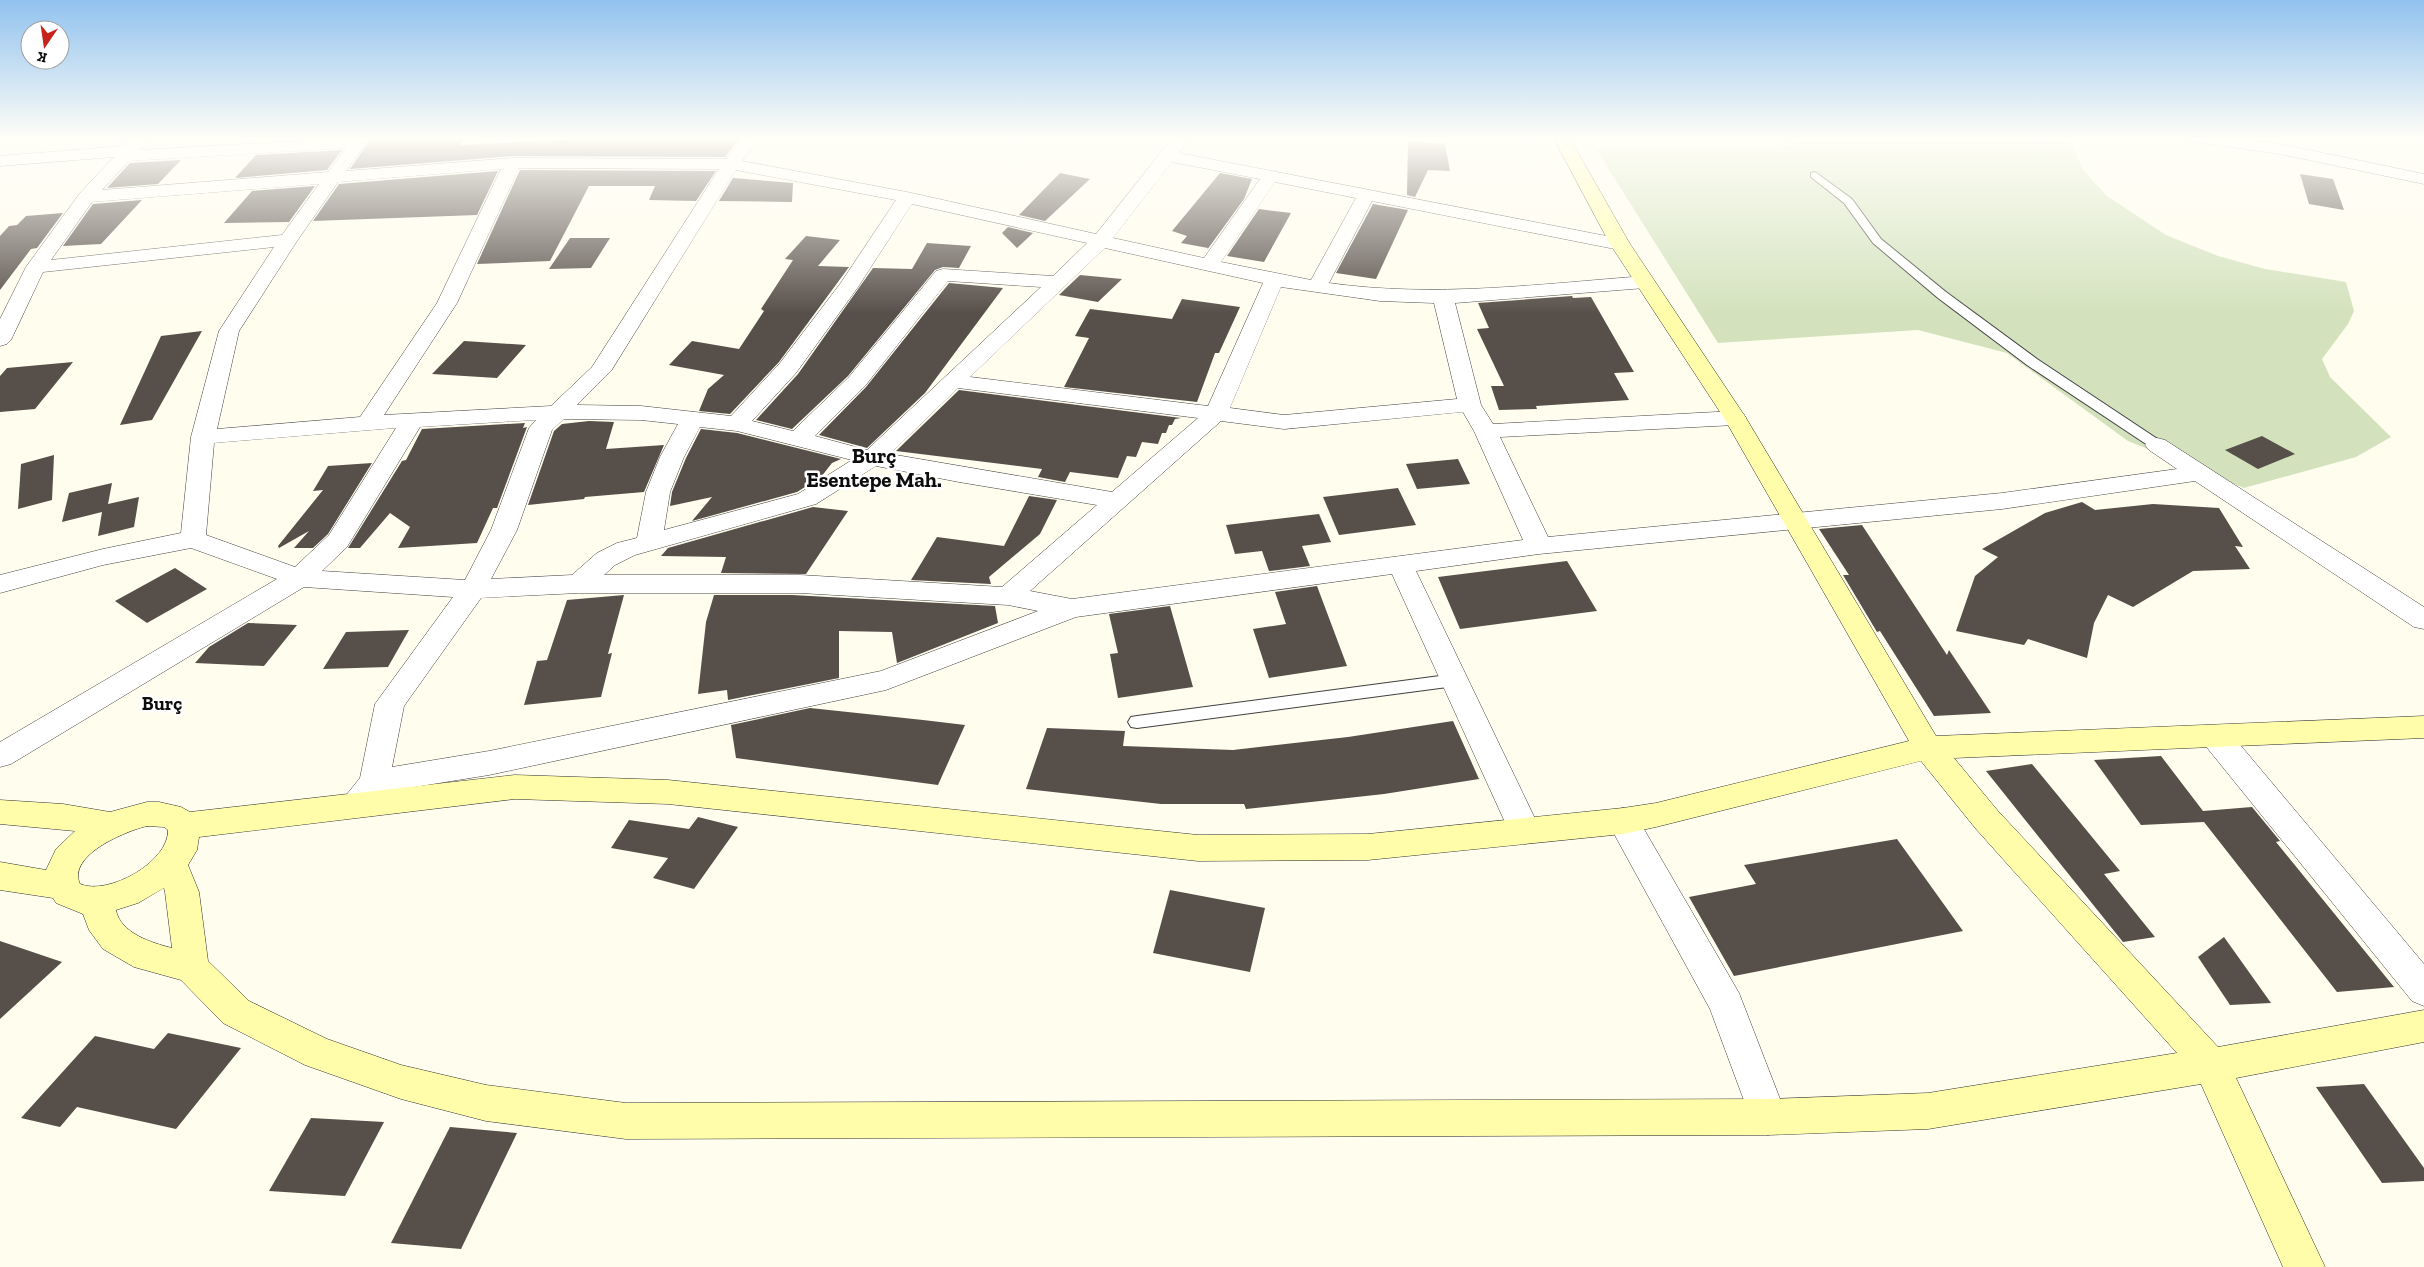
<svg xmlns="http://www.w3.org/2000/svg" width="2424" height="1267" font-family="'Zilla Slab',serif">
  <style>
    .cemetery { fill: #d3e2bd }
    .building { fill: #574f49 }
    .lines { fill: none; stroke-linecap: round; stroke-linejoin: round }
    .lane-casing { stroke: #404040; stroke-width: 2 }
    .street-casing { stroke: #404040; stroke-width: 1 }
    .secondary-casing { stroke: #2f2f2f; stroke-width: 1 }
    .lane { fill: #fff; fill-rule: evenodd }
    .street { fill: #fff; fill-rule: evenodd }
    .secondary { fill: #fffda9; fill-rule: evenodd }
    .labels { text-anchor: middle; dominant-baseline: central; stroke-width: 5; stroke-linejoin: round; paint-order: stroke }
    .quarter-label { font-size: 19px; font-weight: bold; fill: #0d0d0d; stroke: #fff }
    .district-label { font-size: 21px; font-weight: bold; fill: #0d0d0d; stroke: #fff }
  </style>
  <rect width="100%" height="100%" fill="#fffdee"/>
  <path class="cemetery" d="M 1784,137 L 2069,137 L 2083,170 L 2107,196 L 2166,235 L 2218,256 L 2265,269 L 2346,282 L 2354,311 L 2348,324 L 2322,359 L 2330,377 L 2391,437 L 2356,457 L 2244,488 L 2128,441 L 2007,353 L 1918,330 L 1718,343 L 1596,149 L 1796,146 Z"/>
  <g class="building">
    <path d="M 372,137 L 466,137 L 460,145 L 577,139 L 580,137 L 740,137 L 725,157 L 513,156 L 350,169 Z"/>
    <path d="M 1408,141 L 1445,144 L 1450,171 L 1428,170 L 1415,197 L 1407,195 Z"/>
    <path d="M 342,150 L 327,170 L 235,178 L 256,155 Z"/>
    <path d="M 181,160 L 158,184 L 107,188 L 130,163 Z"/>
    <path d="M 520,170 L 716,171 L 696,201 L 649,200 L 655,186 L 589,186 L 550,261 L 477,264 Z"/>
    <path d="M 498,171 L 477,215 L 313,221 L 339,184 Z"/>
    <path d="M 1060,173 L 1090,179 L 1045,221 L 1019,215 Z"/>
    <path d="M 1220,173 L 1252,179 L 1244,199 L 1207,250 L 1208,248 L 1181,243 L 1187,236 L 1172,231 Z"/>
    <path d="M 2300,174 L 2333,179 L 2344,210 L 2309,204 Z"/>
    <path d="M 733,178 L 793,183 L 792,202 L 719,201 Z"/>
    <path d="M 315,186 L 289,222 L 224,223 L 252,191 Z"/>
    <path d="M 142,200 L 101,244 L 63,246 L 93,204 Z"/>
    <path d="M 1373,204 L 1408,210 L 1376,279 L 1336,273 Z"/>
    <path d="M 1259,209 L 1291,213 L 1264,262 L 1227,256 Z"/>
    <path d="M 63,213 L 37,248 L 31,249 L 0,290 L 0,236 L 9,226 L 17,225 L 26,216 Z"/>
    <path d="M 1008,227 L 1033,233 L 1017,248 L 1002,233 Z"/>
    <path d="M 806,236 L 840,240 L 818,266 L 849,267 L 779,362 L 730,414 L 699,411 L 708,389 L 724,375 L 669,365 L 692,341 L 739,349 L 764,311 L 761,309 L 793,260 L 785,259 Z"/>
    <path d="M 570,238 L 610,238 L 591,268 L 549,269 Z"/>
    <path d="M 927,243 L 971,246 L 959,268 L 943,267 L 935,270 L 848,376 L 792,429 L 756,420 L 798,374 L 873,268 L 912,269 Z"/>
    <path d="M 1080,275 L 1122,279 L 1098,302 L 1059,295 Z"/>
    <path d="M 949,283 L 1003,288 L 925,393 L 867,448 L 819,435 L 866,387 Z"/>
    <path d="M 1572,296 L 1573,298 L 1591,297 L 1634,372 L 1614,373 L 1629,400 L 1536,406 L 1537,409 L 1499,410 L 1491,386 L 1504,386 L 1477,329 L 1489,328 L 1478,303 Z"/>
    <path d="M 1182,299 L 1240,307 L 1219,353 L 1215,353 L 1197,402 L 1064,387 L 1089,338 L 1075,336 L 1090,309 L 1172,319 Z"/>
    <path d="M 202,331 L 152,420 L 120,425 L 161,336 Z"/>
    <path d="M 464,341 L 526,345 L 497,378 L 432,374 Z"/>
    <path d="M 73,362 L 35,409 L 0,412 L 0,376 L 7,368 Z"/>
    <path d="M 959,390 L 1181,418 L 1175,419 L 1172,425 L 1169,425 L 1166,433 L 1162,433 L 1158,444 L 1142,442 L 1136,457 L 1127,456 L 1118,478 L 1070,472 L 1065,482 L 1038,477 L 1042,469 L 896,451 Z"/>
    <path d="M 589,421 L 614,422 L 606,449 L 664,445 L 644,492 L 585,497 L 584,499 L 528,505 L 554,431 L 562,424 Z"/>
    <path d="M 525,423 L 523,428 L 527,427 L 497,508 L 493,508 L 477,543 L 398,548 L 410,527 L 390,513 L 360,548 L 348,548 L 402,461 L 406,460 L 422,429 Z"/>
    <path d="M 701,429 L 737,433 L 841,459 L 832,463 L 821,477 L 797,492 L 692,521 L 712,497 L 670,506 L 672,492 L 686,458 Z"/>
    <path d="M 2262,436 L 2295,454 L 2258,469 L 2225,450 Z"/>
    <path d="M 54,455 L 52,500 L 18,509 L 21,464 Z"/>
    <path d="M 1458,459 L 1470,484 L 1417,489 L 1406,464 Z"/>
    <path d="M 372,463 L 328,534 L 313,548 L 294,548 L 309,531 L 279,548 L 278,546 L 323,490 L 313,491 L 328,466 Z"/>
    <path d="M 112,483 L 108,504 L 139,497 L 134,527 L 98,536 L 102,512 L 62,522 L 69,493 Z"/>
    <path d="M 1398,488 L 1416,525 L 1339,535 L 1323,497 Z"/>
    <path d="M 1029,496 L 1057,500 L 1040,534 L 989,577 L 991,584 L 911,580 L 937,537 L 1004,546 Z"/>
    <path d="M 2082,502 L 2095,510 L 2153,504 L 2219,508 L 2243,547 L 2235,546 L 2250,569 L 2193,571 L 2133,607 L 2108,595 L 2094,623 L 2087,658 L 2028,639 L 2024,645 L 1956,631 L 1975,576 L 1998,557 L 1982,549 L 2045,513 Z"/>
    <path d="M 813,507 L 848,511 L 806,574 L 721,573 L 726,557 L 661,556 L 668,548 Z"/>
    <path d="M 1319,514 L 1331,542 L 1302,546 L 1310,566 L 1269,571 L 1262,551 L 1235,554 L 1226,525 Z"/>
    <path d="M 1862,525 L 1947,655 L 1949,650 L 1991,713 L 1934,716 L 1880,631 L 1877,632 L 1843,575 L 1849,575 L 1819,529 Z"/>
    <path d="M 1567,561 L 1597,611 L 1460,629 L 1438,577 Z"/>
    <path d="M 175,568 L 207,589 L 147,623 L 115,601 Z"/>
    <path d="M 1317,586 L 1347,666 L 1269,678 L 1253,629 L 1286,624 L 1275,592 Z"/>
    <path d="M 624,595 L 608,654 L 612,653 L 601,697 L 524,705 L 537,661 L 547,660 L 567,600 Z"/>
    <path d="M 714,595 L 792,595 L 995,606 L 998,623 L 897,663 L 892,632 L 839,631 L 839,678 L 728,700 L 727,690 L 698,694 L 706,622 Z"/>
    <path d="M 1170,606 L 1193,687 L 1118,698 L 1110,654 L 1118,653 L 1109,614 Z"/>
    <path d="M 248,623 L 297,625 L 264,666 L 195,663 L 209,647 Z"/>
    <path d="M 409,630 L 388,667 L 323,669 L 346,632 Z"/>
    <path d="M 810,708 L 923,720 L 965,725 L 938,785 L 736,758 L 731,725 Z"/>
    <path d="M 1453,721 L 1479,779 L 1384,794 L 1246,809 L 1244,804 L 1161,804 L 1026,789 L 1047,728 L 1125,731 L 1123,746 L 1233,750 L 1348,737 Z"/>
    <path d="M 2161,756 L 2203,811 L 2252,807 L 2280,841 L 2276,842 L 2394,987 L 2337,992 L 2204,822 L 2141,825 L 2094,760 Z"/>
    <path d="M 2032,764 L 2120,871 L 2104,874 L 2155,937 L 2123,942 L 1986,771 Z"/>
    <path d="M 698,817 L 738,827 L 694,889 L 653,878 L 668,858 L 611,848 L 629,820 L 689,829 Z"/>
    <path d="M 1897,839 L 1963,931 L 1734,976 L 1689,897 L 1756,884 L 1744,865 Z"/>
    <path d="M 1170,890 L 1265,908 L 1250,972 L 1153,953 Z"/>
    <path d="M 2224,937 L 2271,1003 L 2230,1005 L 2198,957 Z"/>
    <path d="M 0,941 L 62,962 L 0,1019 Z"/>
    <path d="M 168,1033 L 241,1048 L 176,1129 L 77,1107 L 60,1127 L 21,1118 L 95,1036 L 154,1049 Z"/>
    <path d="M 2364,1084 L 2424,1168 L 2424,1181 L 2382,1183 L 2316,1087 Z"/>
    <path d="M 311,1118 L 384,1122 L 345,1196 L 269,1191 Z"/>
    <path d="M 450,1127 L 517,1133 L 461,1249 L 391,1243 Z"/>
  </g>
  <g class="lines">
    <g class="lane-casing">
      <g id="lane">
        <path d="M 1815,172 L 1852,199 L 1881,239 L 1946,292 L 2037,359 L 2162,442 L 2164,445 L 2162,448 L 2152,448 L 2027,365 L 1938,298 L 1873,243 L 1844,203 L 1811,177 L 1811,173 Z"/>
        <path d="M 1455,674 L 1461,676 L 1463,680 L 1461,684 L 1455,686 L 1137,728 L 1131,727 L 1128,722 L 1131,717 L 1137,716 Z"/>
      </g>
    </g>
    <g class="street-casing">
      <g id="street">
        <path d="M 133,137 L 150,137 L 139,150 L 370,137 L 346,171 L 513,158 L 726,159 L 743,137 L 760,137 L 742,161 L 907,192 L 1096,234 L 1173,137 L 1190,137 L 1179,153 L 1627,240 L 1630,244 L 1627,248 L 1620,250 L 1372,201 L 1329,283 C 1435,298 1539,284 1645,276 L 1652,278 L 1655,282 L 1652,286 L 1645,288 L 1455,303 L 1481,405 L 1493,424 L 1735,411 L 1743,413 L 1746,418 L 1743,423 L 1735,425 L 1500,437 L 1548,537 L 2002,493 L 2177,469 L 2149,450 L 2145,445 L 2149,440 L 2157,438 L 2165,440 L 2424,607 L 2424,629 L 2414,627 L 2195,481 L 2002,509 L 1539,554 L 1416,571 L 1541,831 L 1536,840 L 1525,844 L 1514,840 L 1509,831 L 1392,574 L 1076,617 L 886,690 L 489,775 L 383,792 C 370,808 366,820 344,813 L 339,804 L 360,778 L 375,704 L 453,597 L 304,587 L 11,764 L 0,767 L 0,742 L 277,579 L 191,548 L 103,565 L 0,593 L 0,575 L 103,549 L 181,533 L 191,437 L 219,331 L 274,247 L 43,272 L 11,340 L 7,344 L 0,346 L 0,319 L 26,267 L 80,193 L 114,157 L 0,166 L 0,156 L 124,146 ZM 346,148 L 328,172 L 102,190 L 129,161 ZM 1172,162 L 1260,179 L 1204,258 L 1113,238 ZM 519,168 L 719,169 L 592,367 L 551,406 L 384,415 L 457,303 ZM 501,169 L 437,303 L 360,417 L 217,429 L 239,331 L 297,241 L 338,182 ZM 736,170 L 896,200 L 840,284 L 780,363 L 731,416 L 641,406 L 577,405 L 611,371 ZM 1275,182 L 1356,198 L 1311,280 L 1221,262 ZM 319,184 L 282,235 L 51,260 L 92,202 ZM 912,204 L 1087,243 L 1053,276 L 943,269 L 936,271 L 849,377 L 793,431 L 752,421 L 796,373 L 858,287 ZM 1105,248 L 1263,283 L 1208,406 L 970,377 ZM 948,281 L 1041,287 L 867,450 L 815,436 L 865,386 ZM 1281,287 L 1380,301 L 1434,303 L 1457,399 L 1284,415 L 1230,408 ZM 958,388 L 1198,418 L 1112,492 L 890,454 ZM 1463,412 L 1474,431 L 1523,540 L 1072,599 L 1030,591 L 1221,421 L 1284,429 ZM 564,419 L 641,420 L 678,424 L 660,457 L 646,492 L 637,538 L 617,543 L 597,553 L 572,575 L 491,579 L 517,530 L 552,430 ZM 536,420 L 529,428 L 491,530 L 465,580 L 322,571 L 347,547 L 420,427 ZM 700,427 L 737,431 L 852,460 L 798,494 L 664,530 L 670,492 L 684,457 ZM 396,428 L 329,535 L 295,567 L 206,535 L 214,443 ZM 876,466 L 959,482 L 1097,505 L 1002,587 L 800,575 L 604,575 L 615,565 L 635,555 L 816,504 ZM 579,593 L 800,593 L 1008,605 L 1038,611 L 881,671 L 489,751 L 392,767 L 404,706 L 481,598 Z"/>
        <path d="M 2188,137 L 2230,137 L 2280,144 L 2424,174 L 2424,184 L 2280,154 L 2196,142 L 2190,141 Z"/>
        <path d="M 2215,725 L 2226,728 L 2424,964 L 2424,1006 L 2412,1001 L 2204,744 L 2200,736 L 2204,728 Z"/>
        <path d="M 1623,808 L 1634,812 L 1739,993 L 1787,1117 L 1781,1130 L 1768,1135 L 1755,1130 L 1710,1009 L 1607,821 L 1612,812 Z"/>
      </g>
    </g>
    <g class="secondary-casing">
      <path id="secondary" d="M 1553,137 L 1569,137 L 1630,244 L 1746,418 L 1936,736 L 2424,716 L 2424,738 L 1954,758 L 1998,811 L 2218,1047 L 2424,1010 L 2424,1042 L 2236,1078 L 2325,1267 L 2283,1267 L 2201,1084 L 1928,1129 L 1768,1135 L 626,1139 L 486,1121 L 401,1099 L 305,1065 L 223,1023 L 181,980 L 134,967 L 103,949 L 89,930 L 83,914 L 56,903 L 53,898 L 0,890 L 0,862 L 46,870 L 56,849 L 75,831 L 0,824 L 0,800 L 63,804 L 110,812 L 147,802 L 159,802 L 181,807 L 190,812 L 515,775 L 668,780 L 1198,835 L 1368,834 L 1623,808 L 1656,803 L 1909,741 L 1724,418 L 1610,244 ZM 1921,761 L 1976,829 L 2177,1053 L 1928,1093 L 1768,1099 L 626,1103 L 486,1085 L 401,1065 L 327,1039 L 249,1001 L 208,961 L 199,892 L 188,865 L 197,850 L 199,837 L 515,799 L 668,804 L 1198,861 L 1368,860 L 1623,834 L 1656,827 ZM 147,826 L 164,827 L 168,830 C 169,862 108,896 80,884 C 67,855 126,831 147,826 ZM 164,888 L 165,892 L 172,948 C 152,943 120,933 116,910 L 138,903 Z"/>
    </g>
    <use href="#lane" class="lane"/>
    <use href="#street" class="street"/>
    <use href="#secondary" class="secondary"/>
  </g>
  <linearGradient id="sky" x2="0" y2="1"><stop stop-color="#91c2ef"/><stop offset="0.44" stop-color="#fffef7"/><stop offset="1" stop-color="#fffef7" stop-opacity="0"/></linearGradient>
  <rect width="2424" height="314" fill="url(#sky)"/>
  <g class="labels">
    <g class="quarter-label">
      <text x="162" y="703">Burç</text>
    </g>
    <g class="district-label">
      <text x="874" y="455">Burç<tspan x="874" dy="24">Esentepe Mah.</tspan></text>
    </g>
  </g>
  <g transform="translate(45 45) rotate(193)"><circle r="24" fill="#ffffff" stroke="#9e9e9e"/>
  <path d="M0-4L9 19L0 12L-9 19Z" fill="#c6231c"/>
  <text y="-8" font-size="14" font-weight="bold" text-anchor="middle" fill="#0d0d0d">K</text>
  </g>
</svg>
